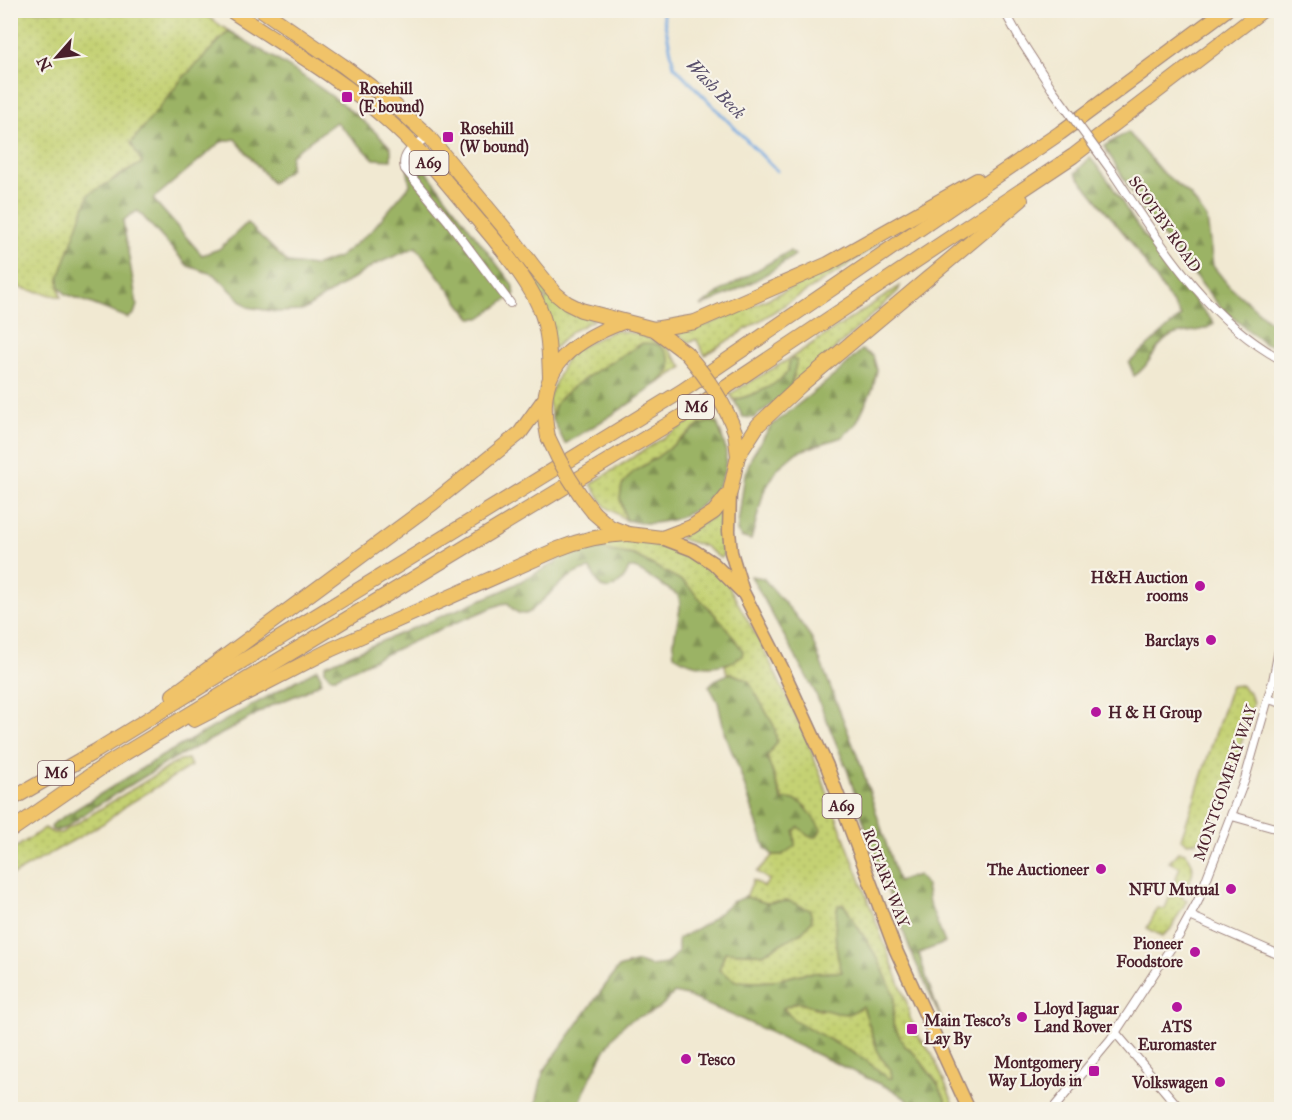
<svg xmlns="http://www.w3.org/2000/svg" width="1292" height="1120" font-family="'IM FELL Great Primer',serif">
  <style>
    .grass { fill: url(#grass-dots); stroke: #87784f; stroke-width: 1.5 }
    .forest { fill: url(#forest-firs); stroke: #726948; stroke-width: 1.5; fill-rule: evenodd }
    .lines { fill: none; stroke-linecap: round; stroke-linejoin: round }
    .stream { stroke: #74a9e1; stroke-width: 3 }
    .street-casing { stroke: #9e847e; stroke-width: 10 }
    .primary-casing { stroke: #9e847e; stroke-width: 15 }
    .highway-casing { stroke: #9e847e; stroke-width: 16 }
    .street { stroke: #fff; stroke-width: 8 }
    .primary { stroke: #f0c369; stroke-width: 12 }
    .highway { stroke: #f0c369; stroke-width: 14 }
    .street-bridge-casing { stroke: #9e847e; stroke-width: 10; stroke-linecap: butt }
    .highway-bridge-casing { stroke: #9e847e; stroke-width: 16; stroke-linecap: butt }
    .street-bridge { stroke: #fff; stroke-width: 8 }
    .highway-bridge { stroke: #f0c369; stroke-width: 14 }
    .poi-dot { fill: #b5179e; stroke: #f7f3e8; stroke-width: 2 }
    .labels { text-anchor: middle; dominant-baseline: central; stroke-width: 4.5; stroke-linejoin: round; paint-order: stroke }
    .shield { fill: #f7f3e8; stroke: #7e5f64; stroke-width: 1.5 }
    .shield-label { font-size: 15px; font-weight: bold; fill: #4a1f2b }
    .poi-label { font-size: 16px; font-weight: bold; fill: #4a1f2b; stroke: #f7f3e8; text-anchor: end }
    .street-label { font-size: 16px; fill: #4a1f2b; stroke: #f7f3e8 }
    .water-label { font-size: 18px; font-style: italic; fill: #594f6b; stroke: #f7f3e8 }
  </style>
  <defs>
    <pattern id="grass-dots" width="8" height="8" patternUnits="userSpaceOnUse" patternTransform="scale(1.5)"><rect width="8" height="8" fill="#c4d173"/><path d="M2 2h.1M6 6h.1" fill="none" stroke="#aab364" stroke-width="1.8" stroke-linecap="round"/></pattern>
    <pattern id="forest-firs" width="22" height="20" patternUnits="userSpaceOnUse" patternTransform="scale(1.5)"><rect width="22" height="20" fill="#9bb365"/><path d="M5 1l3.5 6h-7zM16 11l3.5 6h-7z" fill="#809153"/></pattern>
  </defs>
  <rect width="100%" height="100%" fill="#f7f3e8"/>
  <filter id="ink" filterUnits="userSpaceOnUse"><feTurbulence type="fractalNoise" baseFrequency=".0167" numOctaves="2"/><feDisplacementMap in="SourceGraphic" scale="12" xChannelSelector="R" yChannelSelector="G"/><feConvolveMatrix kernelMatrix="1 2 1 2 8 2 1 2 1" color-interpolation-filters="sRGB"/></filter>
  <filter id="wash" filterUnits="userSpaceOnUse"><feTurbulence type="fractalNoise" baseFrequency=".008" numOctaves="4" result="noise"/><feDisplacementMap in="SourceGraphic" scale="24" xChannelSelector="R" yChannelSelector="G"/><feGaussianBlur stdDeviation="1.35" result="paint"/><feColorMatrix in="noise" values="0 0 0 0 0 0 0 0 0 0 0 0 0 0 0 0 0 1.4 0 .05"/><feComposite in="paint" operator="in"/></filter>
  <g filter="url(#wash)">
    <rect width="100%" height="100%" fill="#f1e9d2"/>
    <g class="grass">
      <path d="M 11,11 L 199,11 L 229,31 L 218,41 L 142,163 L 113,179 L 59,278 L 59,287 L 61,297 L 11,286 Z"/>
      <path d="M 435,152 L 548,294 L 540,301 L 431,156 Z"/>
      <path d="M 882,241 L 847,266 L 705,355 L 696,339 L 689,343 L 673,330 L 707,325 L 763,301 L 819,275 Z"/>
      <path d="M 900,286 L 898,291 L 789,391 L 794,376 L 789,362 C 789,363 788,370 788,371 C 780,385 751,396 737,399 L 735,402 L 730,394 L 789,359 Z"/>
      <path d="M 549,296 L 594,320 L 572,331 L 551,351 L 542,304 Z"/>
      <path d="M 615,330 L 638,334 L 666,346 L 683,367 L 654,386 L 670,371 L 612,361 L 567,393 L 552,418 L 548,399 L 569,352 Z"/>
      <path d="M 710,408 L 717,423 L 709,422 L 700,425 L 656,458 L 633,472 L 620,498 L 626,520 L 605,506 L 591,484 Z"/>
      <path d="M 723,510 L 721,538 L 723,556 L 720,558 L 704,546 L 681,539 L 680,537 Z"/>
      <path d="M 625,538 L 693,554 L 724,578 L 762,646 L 806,737 L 907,1003 L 910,1018 L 919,1037 L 932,1054 L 956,1109 L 950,1109 L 937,1083 L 916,1055 L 905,1046 L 893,1024 L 894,995 L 878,959 L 844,905 L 842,972 L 805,973 L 772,981 L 737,982 L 719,970 L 725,952 L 763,954 L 803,931 L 789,901 L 766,903 L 746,897 L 753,880 L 764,887 L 769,880 L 757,872 L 773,855 L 783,855 L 794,831 L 811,815 L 804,805 L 783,801 L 767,757 L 777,742 L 774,726 L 748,680 L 731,673 L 727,675 L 725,665 L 742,656 L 723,623 L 684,582 L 634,555 L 609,551 L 591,544 Z"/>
      <path d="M 1240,685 L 1250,693 L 1253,703 L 1233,771 L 1208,836 L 1199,841 L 1188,843 L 1181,839 L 1231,686 Z"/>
      <path d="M 188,759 L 191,766 L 127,805 L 104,823 L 11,876 L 11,851 L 45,828 L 53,833 L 61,833 L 180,760 Z"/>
      <path d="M 1178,852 C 1184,852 1187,853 1190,859 C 1198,872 1187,885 1181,897 L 1187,900 L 1170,930 L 1162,936 L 1147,928 L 1158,908 L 1165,909 L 1180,867 L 1169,862 Z"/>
      <path d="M 797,1002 L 821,1010 L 863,1006 L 879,1055 L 891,1070 L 892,1078 L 888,1079 L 864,1059 L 794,1020 L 783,1008 Z"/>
    </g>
    <g class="forest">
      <path d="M 229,31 C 285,64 348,101 391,148 L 391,160 L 374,159 L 336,122 L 291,155 L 290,169 L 272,183 L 235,139 L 221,142 L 153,199 L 202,255 L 219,249 L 247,223 L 288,263 L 314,266 L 339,257 L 371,231 L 410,185 C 409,174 403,162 414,155 L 512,284 L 515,294 L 480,318 L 471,318 L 416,247 L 374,265 L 302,311 L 276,312 L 248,307 L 215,275 L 188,266 L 138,211 L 130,215 L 123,221 L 137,305 L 134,314 L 128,318 L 66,294 L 59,287 L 59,278 L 89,194 L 142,163 L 131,143 L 182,79 Z"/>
      <path d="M 1128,132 L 1161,171 L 1190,195 L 1207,219 L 1213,266 L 1229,286 L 1281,331 L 1274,345 L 1265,344 L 1221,308 L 1145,214 L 1104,146 Z"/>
      <path d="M 1090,158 C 1112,180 1123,207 1141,231 C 1163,263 1188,294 1214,323 C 1203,335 1182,329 1169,337 C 1153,347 1150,367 1134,376 L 1129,363 L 1181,316 L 1131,242 L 1075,173 Z"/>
      <path d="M 790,251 L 795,255 C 766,277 735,292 701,306 L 719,292 Z"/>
      <path d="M 643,343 C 654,344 661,343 667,354 C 670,359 672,366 669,371 C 659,389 585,431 565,444 L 552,418 C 553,414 554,408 556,404 C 565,387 625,354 643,343 Z"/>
      <path d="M 862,350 L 873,356 L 877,370 L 873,388 L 856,424 L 842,437 L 797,452 L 778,468 L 764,491 L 751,540 L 741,537 L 737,531 L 745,474 L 752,456 L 770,427 L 835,375 Z"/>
      <path d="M 793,359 L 797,361 L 789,391 L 754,418 L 743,417 L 735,402 L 737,399 C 751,396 781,384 788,371 C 788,371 789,363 789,362 Z"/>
      <path d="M 709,422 L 717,423 C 721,433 726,445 726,455 C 727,505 669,533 626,520 L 620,498 L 622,485 L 633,472 L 656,458 L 700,425 Z"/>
      <path d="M 591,544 L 609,551 L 634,555 L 684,582 L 723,623 L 743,651 L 742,656 C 722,670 695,669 674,655 C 670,635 685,612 678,595 L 635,568 L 629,568 C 625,579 620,584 609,589 L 601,587 L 590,569 C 566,572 553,593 535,607 C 533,609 531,612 528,613 C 519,617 512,609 508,603 L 501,604 L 438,630 L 336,677 L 330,677 L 325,671 L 325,665 L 504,590 L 555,563 L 564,553 Z"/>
      <path d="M 751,576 L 763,578 L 795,615 L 811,637 L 862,768 L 898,881 L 918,875 L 926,885 L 929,903 L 945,943 L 919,953 L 924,971 L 942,1021 L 912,954 L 876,861 L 848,772 L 815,692 Z"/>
      <path d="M 317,669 L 321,677 L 321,682 L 302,693 L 270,706 L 231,729 L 173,759 L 93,808 L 65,828 L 56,831 L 52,830 L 51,826 L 55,822 L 162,756 Z"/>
      <path d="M 730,673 L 748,680 L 774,726 L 777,742 L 767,757 L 782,800 C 803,795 810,814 821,829 L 817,837 L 808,836 L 799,827 L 794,831 L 795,846 L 782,855 L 773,855 L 765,848 L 738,766 L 725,735 L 718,702 L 709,686 L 715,680 Z"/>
      <path d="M 746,897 L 766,903 L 789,901 L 810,910 L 812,920 L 803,931 L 763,954 L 725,952 L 719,970 L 736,981 L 757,982 L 772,981 L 805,973 L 842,972 C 835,953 833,926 838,905 L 844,905 L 878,959 L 894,995 L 893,1024 L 905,1046 L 916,1055 L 937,1083 L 950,1109 L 913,1109 L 914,1105 L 893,1090 L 743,1020 L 687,996 L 674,993 C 669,998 665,1003 660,1007 C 651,1014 637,1016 626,1023 C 609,1036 584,1089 578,1109 L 535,1109 L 543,1072 L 618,968 L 638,962 L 650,966 L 666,964 L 678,952 L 678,939 L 707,923 L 732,902 ZM 797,1002 L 836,1013 L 849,1014 L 863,1006 L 879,1055 L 891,1070 L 892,1078 L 888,1078 L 864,1059 L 794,1020 L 783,1008 Z"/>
    </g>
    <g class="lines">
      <path class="stream" d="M 662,10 L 674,66 L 777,171"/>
    </g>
  </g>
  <g filter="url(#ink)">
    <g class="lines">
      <g class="street-casing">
        <g id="street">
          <path d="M 1004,10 L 1021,41 L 1052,89"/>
          <path d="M 428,136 C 417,145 400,153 405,169 L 449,222 L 510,303"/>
          <path d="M 1111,170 C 1159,241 1204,318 1282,360"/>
          <path d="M 1268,699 L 1282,703"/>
          <path d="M 1232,816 L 1282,830"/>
          <path d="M 1190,916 L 1282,956"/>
          <path d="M 1115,1032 L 1181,1110"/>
          <path d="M 1052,1110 L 1111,1039 L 1180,934 L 1198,901 L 1245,779 L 1273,681 L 1282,634"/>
        </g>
      </g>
      <g class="primary-casing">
        <g id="primary">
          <path d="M 730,492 L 729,531 L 731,552 L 743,592 L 782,668 L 827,766 L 894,946 L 969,1110"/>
          <path d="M 662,538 L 693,550 L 713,563 L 742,592"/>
        </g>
      </g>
      <g class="highway-casing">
        <g id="highway">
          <path d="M 230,10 C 283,45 339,77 386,119 C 421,149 448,185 478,220 C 497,242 530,283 540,309 C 549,330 549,354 550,376"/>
          <path d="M 262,10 L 342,65 L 390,101 L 428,136 L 507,231 L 534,267 L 556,294 L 567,303 L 581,310 L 654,329 L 686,353"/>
          <path d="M 654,329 L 695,322 L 828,264 L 977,180"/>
          <path d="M 548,437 C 534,371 565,344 623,322"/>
          <path d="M 738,456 L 758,425 L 801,385 L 1021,200"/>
          <path d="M 594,513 L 610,527 L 628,534 L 662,538 L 691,527 L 714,512 L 730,492 L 738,456 L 735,432"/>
          <path d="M 173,695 L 433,503 L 520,433 L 543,401"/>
          <path d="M 194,720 L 332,649 L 558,549 C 582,539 603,535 628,534"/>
          <path d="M 10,800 L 96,751 L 682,391 L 1060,133 L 1226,10"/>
          <path d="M 10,831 L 104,766 L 695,408 L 1073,156 L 1263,10"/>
        </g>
      </g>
      <use href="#street" class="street"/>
      <use href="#primary" class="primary"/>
      <use href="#highway" class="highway"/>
      <g class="street-bridge-casing">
        <path id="street-bridge" d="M 1052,89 L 1111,170"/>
      </g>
      <g class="highway-bridge-casing">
        <g id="highway-bridge">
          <path d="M 686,353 C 706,376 725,403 735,432"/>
          <path d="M 548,437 C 560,464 575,490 594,513"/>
        </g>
      </g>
      <use href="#street-bridge" class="street-bridge"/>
      <use href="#highway-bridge" class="highway-bridge"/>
    </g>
  </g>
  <g class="poi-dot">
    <rect x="341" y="91" width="12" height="12" rx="3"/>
    <rect x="442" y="131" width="12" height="12" rx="3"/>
    <circle cx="1200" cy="586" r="6"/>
    <circle cx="1211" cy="640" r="6"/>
    <circle cx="1096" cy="712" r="6"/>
    <circle cx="1101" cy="869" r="6"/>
    <circle cx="1231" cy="889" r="6"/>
    <circle cx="1195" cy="952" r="6"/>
    <circle cx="1177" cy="1007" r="6"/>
    <circle cx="1022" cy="1017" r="6"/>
    <rect x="906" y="1023" width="12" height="12" rx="3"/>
    <circle cx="686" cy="1059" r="6"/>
    <rect x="1088" y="1065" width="12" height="12" rx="3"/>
    <circle cx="1220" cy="1082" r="6"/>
  </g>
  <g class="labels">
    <g class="shield">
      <rect x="409.5" y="151" width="39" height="24" rx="4.5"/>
      <rect x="678" y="395" width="36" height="24" rx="4.5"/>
      <rect x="38" y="761" width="36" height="24" rx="4.5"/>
      <rect x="822.5" y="794" width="39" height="24" rx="4.5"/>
    </g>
    <g class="shield-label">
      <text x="429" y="163">A69</text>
      <text x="696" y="407">M6</text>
      <text x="56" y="773">M6</text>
      <text x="842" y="806">A69</text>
    </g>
    <g class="poi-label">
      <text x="359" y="88" text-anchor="start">Rosehill<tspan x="359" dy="18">(E bound)</tspan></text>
      <text x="460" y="128" text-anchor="start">Rosehill<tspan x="460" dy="18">(W bound)</tspan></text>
      <text x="1188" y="577">H&amp;H Auction<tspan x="1188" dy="18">rooms</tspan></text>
      <text x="1199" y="640">Barclays</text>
      <text x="1108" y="712" text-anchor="start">H &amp; H Group</text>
      <text x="1089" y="869">The Auctioneer</text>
      <text x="1219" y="889">NFU Mutual</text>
      <text x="1183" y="943">Pioneer<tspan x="1183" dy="18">Foodstore</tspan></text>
      <text x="1034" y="1008" text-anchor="start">Lloyd Jaguar<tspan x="1034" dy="18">Land Rover</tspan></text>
      <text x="924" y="1020" text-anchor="start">Main Tesco's<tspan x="924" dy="18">Lay By</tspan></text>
      <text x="1177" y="1026" text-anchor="middle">ATS<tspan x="1177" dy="18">Euromaster</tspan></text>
      <text x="698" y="1059" text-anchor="start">Tesco</text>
      <text x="1082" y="1062">Montgomery<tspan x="1082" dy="18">Way Lloyds in</tspan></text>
      <text x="1208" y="1082">Volkswagen</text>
    </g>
    <g class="street-label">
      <text transform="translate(1165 224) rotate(55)">SCOTBY ROAD</text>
      <text transform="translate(1225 783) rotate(-71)">MONTGOMERY WAY</text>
      <text transform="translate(886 878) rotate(69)">ROTARY WAY</text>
    </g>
    <g class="water-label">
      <text transform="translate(716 89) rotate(46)">Wash Beck</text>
    </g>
  </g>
  <rect width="1292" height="1120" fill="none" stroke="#f7f3e8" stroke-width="36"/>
  <g transform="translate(57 57) rotate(242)" stroke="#f7f3e8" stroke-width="4.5" paint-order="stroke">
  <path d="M0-4.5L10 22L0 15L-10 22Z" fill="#4a1f2b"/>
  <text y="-9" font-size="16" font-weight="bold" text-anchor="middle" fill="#4a1f2b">N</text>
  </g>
</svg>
